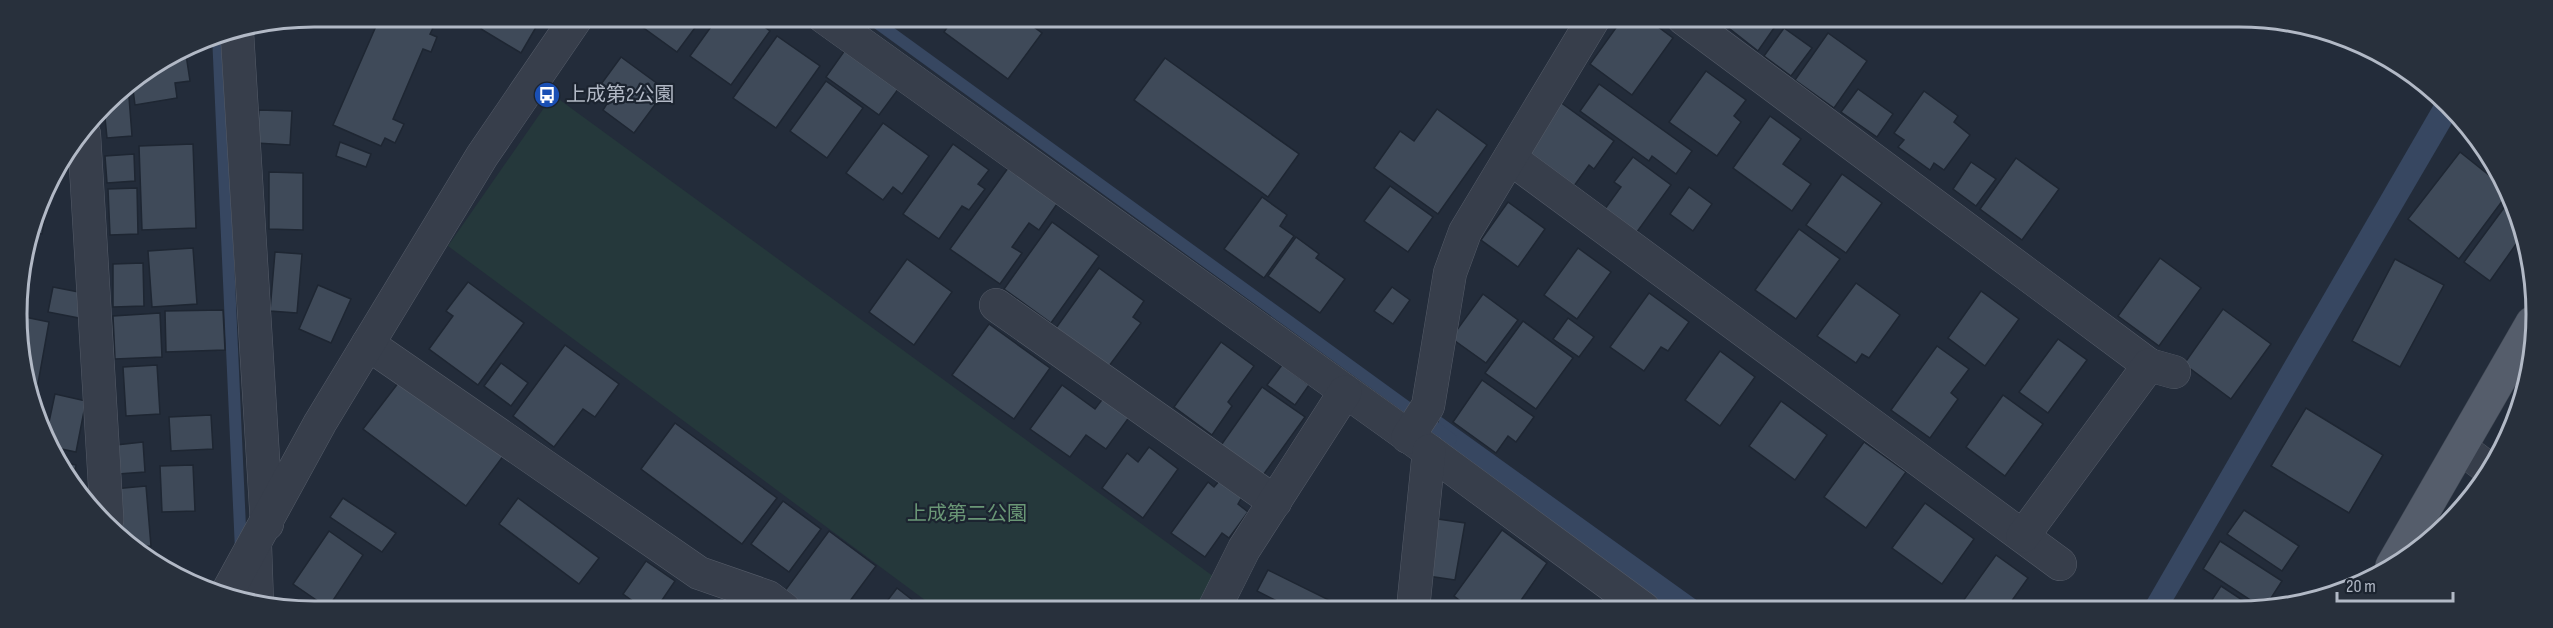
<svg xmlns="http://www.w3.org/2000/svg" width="2553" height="628" font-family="'Sofia Sans Condensed','Noto Sans JP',sans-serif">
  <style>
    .green { fill: #25383b }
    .water { fill: #374761 }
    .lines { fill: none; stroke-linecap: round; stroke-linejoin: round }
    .stream { stroke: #374761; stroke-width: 12 }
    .building { fill: #3f4a59; stroke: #1e2632; stroke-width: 1.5 }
    .street-casing { stroke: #555c69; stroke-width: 34 }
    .primary-casing { stroke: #404854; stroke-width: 34 }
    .street { stroke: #373e4b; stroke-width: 33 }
    .primary { stroke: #555d6b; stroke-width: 33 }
    .labels { text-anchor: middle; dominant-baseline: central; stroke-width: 4.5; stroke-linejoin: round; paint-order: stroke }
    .poi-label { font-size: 20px; fill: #b2b9c6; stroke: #1c2430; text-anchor: start }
    .park-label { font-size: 20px; fill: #6a9776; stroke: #1c2430 }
    .rim { fill: none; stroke: #b2b9c6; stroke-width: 3 }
  </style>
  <rect width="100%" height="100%" fill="#232c3a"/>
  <path class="green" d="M 553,95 L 1217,579 L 1201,609 L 937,609 L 448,246 Z"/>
  <g class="water">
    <path d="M 2437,99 L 2456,116 L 2168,609 L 2142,609 Z"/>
    <path d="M 1440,416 L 1709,609 L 1669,609 L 1435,440 Z"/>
  </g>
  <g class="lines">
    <g class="stream">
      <path d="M 869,17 L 1451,439"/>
      <path d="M 218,35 L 241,550"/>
    </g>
  </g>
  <g class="building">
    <path d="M 380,17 L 406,17 L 433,28 L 430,34 L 437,37 L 431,52 L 423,49 L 393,119 L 404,124 L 395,143 L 385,138 L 381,146 L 333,125 Z"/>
    <path d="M 488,17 L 542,17 L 521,53 L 481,29 Z"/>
    <path d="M 647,17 L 703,17 L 677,52 L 641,26 Z"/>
    <path d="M 718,17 L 751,17 L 770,31 L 731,85 L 690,56 Z"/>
    <path d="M 954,17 L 1020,17 L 1042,33 L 1008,79 L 944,32 Z"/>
    <path d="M 1623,18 L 1646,18 L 1673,38 L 1632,95 L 1590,64 Z"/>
    <path d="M 1716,18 L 1781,18 L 1758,51 Z"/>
    <path d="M 1784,28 L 1812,48 L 1791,76 L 1764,56 Z"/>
    <path d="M 1828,33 L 1867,61 L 1834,108 L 1795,80 Z"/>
    <path d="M 777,36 L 820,66 L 776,128 L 733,98 Z"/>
    <path d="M 185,48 L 190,81 L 175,83 L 177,98 L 135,105 L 132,82 Z"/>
    <path d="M 845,50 L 899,88 L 879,115 L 826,77 Z"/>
    <path d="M 621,57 L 666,90 L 634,133 L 603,110 L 612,96 L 599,87 Z"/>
    <path d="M 1165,58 L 1299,154 L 1268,197 L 1134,100 Z"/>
    <path d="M 1706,71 L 1746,100 L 1734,116 L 1741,122 L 1717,156 L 1669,122 Z"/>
    <path d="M 826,81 L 863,108 L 827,158 L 790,131 Z"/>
    <path d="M 128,84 L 132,136 L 107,138 L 104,108 L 118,91 Z"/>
    <path d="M 1599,84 L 1692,151 L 1676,174 L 1652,156 L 1649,161 L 1580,111 Z"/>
    <path d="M 1858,89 L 1893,114 L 1877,137 L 1841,112 Z"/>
    <path d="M 1924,91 L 1958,116 L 1954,122 L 1970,135 L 1944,170 L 1934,163 L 1930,170 L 1898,147 L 1904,140 L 1894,133 Z"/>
    <path d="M 1560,102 L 1614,141 L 1594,169 L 1589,165 L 1574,186 L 1525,150 Z"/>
    <path d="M 1437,109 L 1487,145 L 1438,214 L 1374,168 L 1400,131 L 1414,141 Z"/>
    <path d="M 259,110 L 292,111 L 290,145 L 256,143 Z"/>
    <path d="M 1770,116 L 1801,139 L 1783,164 L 1811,184 L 1792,211 L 1733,168 Z"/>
    <path d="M 883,123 L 929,156 L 902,194 L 893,187 L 883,200 L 846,173 Z"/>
    <path d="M 340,142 L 371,154 L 366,167 L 336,156 Z"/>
    <path d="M 193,144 L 196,228 L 142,230 L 139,146 Z"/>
    <path d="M 953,144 L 989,170 L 978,184 L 985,189 L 969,210 L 962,206 L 939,239 L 903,214 Z"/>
    <path d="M 2460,152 L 2500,184 L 2506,196 L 2459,259 L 2408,219 Z"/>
    <path d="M 134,154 L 135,181 L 107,183 L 105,156 Z"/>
    <path d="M 1633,157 L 1671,185 L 1634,236 L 1602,213 L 1621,187 L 1614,182 Z"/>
    <path d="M 2016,158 L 2059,189 L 2022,240 L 1980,209 Z"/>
    <path d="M 1971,162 L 1996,179 L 1976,206 L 1953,189 Z"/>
    <path d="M 1008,168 L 1057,204 L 1039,230 L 1029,223 L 1012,247 L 1022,253 L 1000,284 L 950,249 Z"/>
    <path d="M 269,172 L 303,173 L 303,230 L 269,229 Z"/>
    <path d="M 1842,174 L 1882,203 L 1846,253 L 1806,225 Z"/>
    <path d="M 1390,186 L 1433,217 L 1408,252 L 1364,221 Z"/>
    <path d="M 1689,187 L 1712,204 L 1693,231 L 1670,214 Z"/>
    <path d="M 137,188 L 138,234 L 110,235 L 108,189 Z"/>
    <path d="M 45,189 L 50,190 L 42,234 L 34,233 Z"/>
    <path d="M 1262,197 L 1287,215 L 1280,226 L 1294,236 L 1264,278 L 1224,249 Z"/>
    <path d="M 2509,201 L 2524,233 L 2490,281 L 2464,262 Z"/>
    <path d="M 1508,202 L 1545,229 L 1518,267 L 1481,240 Z"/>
    <path d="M 1052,222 L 1099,256 L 1051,323 L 1004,289 Z"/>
    <path d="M 1799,229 L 1840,259 L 1796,319 L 1755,290 Z"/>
    <path d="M 1296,237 L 1319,254 L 1316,258 L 1345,279 L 1320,313 L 1268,276 Z"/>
    <path d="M 193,248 L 197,304 L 152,307 L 148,251 Z"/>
    <path d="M 1578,248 L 1611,272 L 1577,319 L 1544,295 Z"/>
    <path d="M 275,252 L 302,254 L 297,313 L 270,311 Z"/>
    <path d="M 2160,258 L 2201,288 L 2159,346 L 2118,316 Z"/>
    <path d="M 907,259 L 952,292 L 914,345 L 869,312 Z"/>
    <path d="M 2395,259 L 2444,285 L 2400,367 L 2352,341 Z"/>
    <path d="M 143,263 L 144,306 L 113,307 L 113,264 Z"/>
    <path d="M 1099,268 L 1144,301 L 1133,317 L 1141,323 L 1109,366 L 1056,328 Z"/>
    <path d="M 468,282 L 524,323 L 478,385 L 429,349 L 453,316 L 446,311 Z"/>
    <path d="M 1856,283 L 1900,315 L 1869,358 L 1862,354 L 1856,363 L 1817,336 Z"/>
    <path d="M 318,285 L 351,299 L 331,343 L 299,329 Z"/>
    <path d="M 53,287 L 89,294 L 84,319 L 48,312 Z"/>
    <path d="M 1392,287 L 1410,300 L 1393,324 L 1374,311 Z"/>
    <path d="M 1981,291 L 2019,319 L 1985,366 L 1948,338 Z"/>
    <path d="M 1649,293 L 1689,322 L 1668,351 L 1661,347 L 1644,371 L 1610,347 Z"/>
    <path d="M 1483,294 L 1518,320 L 1486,363 L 1451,338 Z"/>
    <path d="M 2223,309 L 2271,344 L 2231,399 L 2184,364 Z"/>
    <path d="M 223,310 L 225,350 L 166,352 L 165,311 Z"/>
    <path d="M 160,313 L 162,357 L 115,359 L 113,316 Z"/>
    <path d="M 20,316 L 49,322 L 37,389 L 29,388 Z"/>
    <path d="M 1568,318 L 1594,337 L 1579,357 L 1553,339 Z"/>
    <path d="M 1523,321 L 1573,358 L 1536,409 L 1485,373 Z"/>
    <path d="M 989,324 L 1050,368 L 1014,419 L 952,375 Z"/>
    <path d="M 2058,339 L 2087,360 L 2048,413 L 2019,392 Z"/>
    <path d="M 1221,342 L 1254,366 L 1228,402 L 1232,406 L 1212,435 L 1174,407 Z"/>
    <path d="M 565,345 L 619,384 L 595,417 L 583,409 L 554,447 L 513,416 Z"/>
    <path d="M 1937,346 L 1969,369 L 1951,393 L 1958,399 L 1930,438 L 1891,410 Z"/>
    <path d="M 1720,351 L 1755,377 L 1720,426 L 1685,400 Z"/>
    <path d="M 501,363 L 528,383 L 511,406 L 484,386 Z"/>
    <path d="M 157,365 L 160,414 L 126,416 L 123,367 Z"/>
    <path d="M 1282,365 L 1309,385 L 1295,405 L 1267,385 Z"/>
    <path d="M 402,378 L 504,455 L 466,506 L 363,429 Z"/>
    <path d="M 1482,380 L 1534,417 L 1516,442 L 1508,436 L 1496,453 L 1453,422 Z"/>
    <path d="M 1062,385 L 1095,409 L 1104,397 L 1130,416 L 1106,449 L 1086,435 L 1070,457 L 1030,429 Z"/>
    <path d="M 1262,387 L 1305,417 L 1261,478 L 1219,448 Z"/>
    <path d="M 30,393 L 37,395 L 34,412 L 32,409 Z"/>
    <path d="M 55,394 L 86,401 L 76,452 L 52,447 L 46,436 Z"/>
    <path d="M 2003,395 L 2043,424 L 2005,476 L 1966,447 Z"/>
    <path d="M 1781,401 L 1827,435 L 1795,480 L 1749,446 Z"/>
    <path d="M 2306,408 L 2383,455 L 2349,513 L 2271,466 Z"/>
    <path d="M 211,415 L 213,449 L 171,451 L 169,417 Z"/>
    <path d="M 675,423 L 777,498 L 742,544 L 641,469 Z"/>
    <path d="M 143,442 L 145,472 L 118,474 L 116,445 Z"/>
    <path d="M 1864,442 L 1906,472 L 1866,528 L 1824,497 Z"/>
    <path d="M 1149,447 L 1178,469 L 1143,518 L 1102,488 L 1127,453 L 1138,462 Z"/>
    <path d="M 61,462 L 76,465 L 72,485 Z"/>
    <path d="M 193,465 L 195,511 L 162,512 L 160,466 Z"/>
    <path d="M 1220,480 L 1242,497 L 1238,504 L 1248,512 L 1229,538 L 1222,533 L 1205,557 L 1171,533 L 1208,482 L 1214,487 Z"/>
    <path d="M 146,486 L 151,546 L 137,547 L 117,529 L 113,489 Z"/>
    <path d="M 343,498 L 396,533 L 382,552 L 330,517 Z"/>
    <path d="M 518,498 L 599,558 L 579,584 L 499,524 Z"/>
    <path d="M 783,501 L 821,529 L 789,572 L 751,544 Z"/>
    <path d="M 1925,503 L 1974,539 L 1942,584 L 1892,548 Z"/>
    <path d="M 2244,510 L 2299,546 L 2282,571 L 2227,534 Z"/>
    <path d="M 1431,518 L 1465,523 L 1455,580 L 1421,575 Z"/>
    <path d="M 1502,530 L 1547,563 L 1515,609 L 1471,609 L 1454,596 Z"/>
    <path d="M 329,531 L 363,555 L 328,608 L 293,584 Z"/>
    <path d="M 829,531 L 876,566 L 844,609 L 807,609 L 784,592 Z"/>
    <path d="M 2220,541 L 2282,581 L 2264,609 L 2203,569 Z"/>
    <path d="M 1996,555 L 2028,578 L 2006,609 L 1973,609 L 1963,601 Z"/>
    <path d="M 646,561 L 675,581 L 656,609 L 644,609 L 623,594 Z"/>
    <path d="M 1268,570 L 1331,601 L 1328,609 L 1293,609 L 1257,591 Z"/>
    <path d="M 2221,586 L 2256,609 L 2206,609 Z"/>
    <path d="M 897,588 L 924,609 L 881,609 Z"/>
    <path d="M 2065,602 L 2075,609 L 2059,609 Z"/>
  </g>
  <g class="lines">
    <g class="street-casing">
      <g id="street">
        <path d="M 824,17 L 1429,451 L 1644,609"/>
        <path d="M 1683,18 L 2149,365"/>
        <path d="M 237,32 L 267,524"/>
        <path d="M 84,134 L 107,520"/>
        <path d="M 1510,158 L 2060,564"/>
        <path d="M 996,305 L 1275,502"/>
        <path d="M 368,344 L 699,573 L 768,597 L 784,609"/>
        <path d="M 1408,437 L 1428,406 L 1450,273 L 1465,232 L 1594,18"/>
        <path d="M 2461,448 L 2489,469"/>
        <path d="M 2023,536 L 2149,365 L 2174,372"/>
        <path d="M 255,545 L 257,603"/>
        <path d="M 227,593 L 320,423 L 482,156 L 577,17"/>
        <path d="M 1214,609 L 1244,549 L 1345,392"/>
        <path d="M 1413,609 L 1429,451"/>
      </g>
    </g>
    <g class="primary-casing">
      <path id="primary" d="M 2392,566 L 2532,323"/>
    </g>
    <use href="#street" class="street"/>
    <use href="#primary" class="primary"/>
  </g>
  <defs>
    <g id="bus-disc" transform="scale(1.35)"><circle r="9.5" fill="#1a4fb4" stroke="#1c2430"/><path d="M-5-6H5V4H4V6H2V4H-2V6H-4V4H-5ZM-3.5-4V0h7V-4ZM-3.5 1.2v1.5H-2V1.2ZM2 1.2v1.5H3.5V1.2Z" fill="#fff"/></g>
  </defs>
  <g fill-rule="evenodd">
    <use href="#bus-disc" x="547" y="95"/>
  </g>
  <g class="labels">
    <g class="poi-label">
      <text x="566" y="95">上成第2公園</text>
    </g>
    <g class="park-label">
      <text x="967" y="514">上成第二公園</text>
    </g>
  </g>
  <path d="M0 0H2553V628H0ZM314 27H2239A287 287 0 0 1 2526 314V314A287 287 0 0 1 2239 601H314A287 287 0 0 1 27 314V314A287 287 0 0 1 314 27Z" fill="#28303c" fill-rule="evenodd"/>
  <path class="rim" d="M314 27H2239A287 287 0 0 1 2526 314V314A287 287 0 0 1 2239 601H314A287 287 0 0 1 27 314V314A287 287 0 0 1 314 27Z"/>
  <path d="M2337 592v9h116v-9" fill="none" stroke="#b2b9c6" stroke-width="3"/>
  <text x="2346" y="592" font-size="18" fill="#b2b9c6" stroke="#1c2430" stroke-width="4.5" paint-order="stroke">20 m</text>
</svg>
